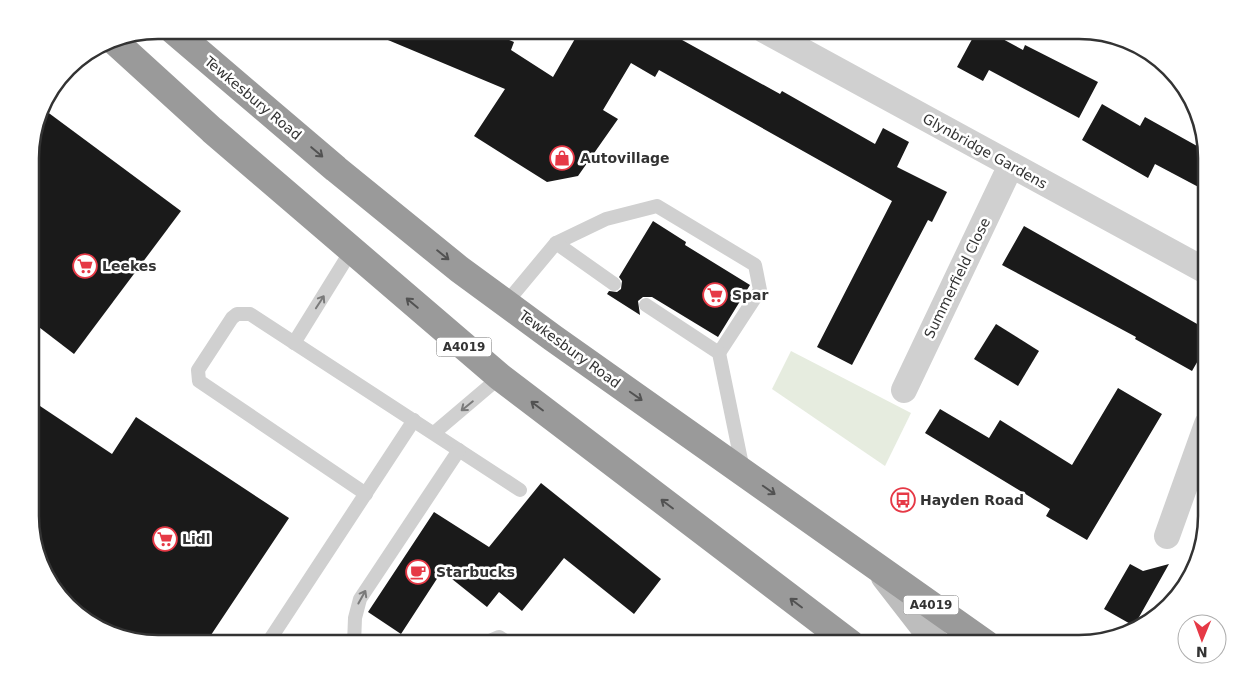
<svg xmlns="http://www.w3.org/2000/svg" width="1237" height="674" font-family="'DejaVu Sans',sans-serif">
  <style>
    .green { fill: #e6ecdf }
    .building { fill: #1a1a1a }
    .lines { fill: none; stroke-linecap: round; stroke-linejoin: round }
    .lane { stroke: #d0d0d0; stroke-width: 14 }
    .street { stroke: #d0d0d0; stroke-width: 26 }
    .secondary { stroke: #bdbdbd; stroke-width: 28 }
    .highway { stroke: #9a9a9a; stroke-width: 28 }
    .oneway { stroke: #525252 }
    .oneway2 { stroke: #7a7a7a }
    .labels { text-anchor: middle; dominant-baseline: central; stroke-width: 5; stroke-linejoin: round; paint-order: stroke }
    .shield { fill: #fff; stroke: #707070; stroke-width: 1 }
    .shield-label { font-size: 12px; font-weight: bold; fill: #333 }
    .street-label { font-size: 14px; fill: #333; stroke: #fff }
    .poi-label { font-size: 14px; font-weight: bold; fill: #333; stroke: #fff; text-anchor: start }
    .rim { fill: none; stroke: #333; stroke-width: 2.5 }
  </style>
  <rect width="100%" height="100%" fill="#fff"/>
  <path class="green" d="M 791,351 L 911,413 L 885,466 L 772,389 Z"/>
  <g class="building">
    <path d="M 364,30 L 485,30 L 514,42 L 511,50 L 553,77 L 580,30 L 664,30 L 780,94 L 782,91 L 875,144 L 883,128 L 909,142 L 897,167 L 947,192 L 932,222 L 928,220 L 852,365 L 817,347 L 892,201 L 659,70 L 655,77 L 631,63 L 603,110 L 618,119 L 578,176 L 547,182 L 474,136 L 505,89 Z"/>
    <path d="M 977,30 L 986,30 L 1023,50 L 1025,45 L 1098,82 L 1079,118 L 989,70 L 983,81 L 957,67 Z"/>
    <path d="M 1102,104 L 1140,126 L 1145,117 L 1206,151 L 1206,191 L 1155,164 L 1148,178 L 1082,140 Z"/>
    <path d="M 42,108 L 181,211 L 74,354 L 31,321 L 30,149 Z"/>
    <path d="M 653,221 L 686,242 L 685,245 L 750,285 L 718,337 L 652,297 L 643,297 L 638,301 L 640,315 L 607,294 L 609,291 L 617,292 L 621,289 L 622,281 L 619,277 Z"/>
    <path d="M 1024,226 L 1206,329 L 1207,345 L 1192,371 L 1135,339 L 1136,337 L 1002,265 Z"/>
    <path d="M 996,324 L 1039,351 L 1018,386 L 974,359 Z"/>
    <path d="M 1118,388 L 1162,414 L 1087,540 L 1046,516 L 1050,509 L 925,433 L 940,409 L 989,438 L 1000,420 L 1072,465 Z"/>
    <path d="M 31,400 L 112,454 L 136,417 L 289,518 L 205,644 L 158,644 L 101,631 L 52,587 L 31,533 Z"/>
    <path d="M 541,483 L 661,579 L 634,614 L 564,558 L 522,611 L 499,592 L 487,607 L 442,571 L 401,634 L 368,612 L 434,512 L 489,547 Z"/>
    <path d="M 1130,564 L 1143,571 L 1169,564 L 1134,626 L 1104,609 Z"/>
  </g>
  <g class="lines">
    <g class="lane">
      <path d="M 556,243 L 606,219 L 657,206 L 755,265 L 760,290 L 719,353"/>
      <path d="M 506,303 L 556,243 L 614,284"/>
      <path d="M 646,305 L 719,353 L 743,470"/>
      <path d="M 294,343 L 351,251"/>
      <path d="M 434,433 L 500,377"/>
      <path d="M 366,494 L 199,381 L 198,370 L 232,318 L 237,314 L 250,314 L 520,490"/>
      <path d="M 267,644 L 414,420"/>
      <path d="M 354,644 L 355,618 L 360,599 L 459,450"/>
      <path d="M 483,644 L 499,637 L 510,644"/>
    </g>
    <g class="street">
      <path d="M 764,30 L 1206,271"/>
      <path d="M 904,390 L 1011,165"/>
      <path d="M 1167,536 L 1207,424"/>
    </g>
    <path class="secondary" d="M 885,577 L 937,644"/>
    <g class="highway">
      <path d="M 173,30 L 336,169 L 459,269 L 553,338 L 986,644"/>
      <path d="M 112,39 L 212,130 L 500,377 L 851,644"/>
    </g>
  </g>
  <defs><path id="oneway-shaft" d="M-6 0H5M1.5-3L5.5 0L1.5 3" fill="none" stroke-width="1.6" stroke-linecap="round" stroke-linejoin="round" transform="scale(1.25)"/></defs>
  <g class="oneway">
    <use href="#oneway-shaft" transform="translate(317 152) rotate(40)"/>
    <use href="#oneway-shaft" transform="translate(443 255) rotate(39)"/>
    <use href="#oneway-shaft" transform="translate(412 303) rotate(-140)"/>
    <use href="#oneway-shaft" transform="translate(636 396) rotate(35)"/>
    <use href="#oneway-shaft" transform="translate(537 406) rotate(-143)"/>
    <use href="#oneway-shaft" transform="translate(769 490) rotate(35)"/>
    <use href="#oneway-shaft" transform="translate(667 504) rotate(-143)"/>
    <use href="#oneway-shaft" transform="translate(796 603) rotate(-143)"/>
  </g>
  <g class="oneway2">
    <use href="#oneway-shaft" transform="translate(320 302) rotate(-57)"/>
    <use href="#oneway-shaft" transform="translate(467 406) rotate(141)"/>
    <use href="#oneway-shaft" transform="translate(362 597) rotate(-61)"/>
  </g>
  <defs>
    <g id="shop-ring" transform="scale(1.25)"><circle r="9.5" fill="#fff" stroke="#e63946" stroke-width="1.5"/><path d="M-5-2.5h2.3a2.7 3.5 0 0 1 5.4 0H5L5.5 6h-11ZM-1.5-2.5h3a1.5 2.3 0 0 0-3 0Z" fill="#e63946"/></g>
    <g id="supermarket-ring" transform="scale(1.25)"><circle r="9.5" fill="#fff" stroke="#e63946" stroke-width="1.5"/><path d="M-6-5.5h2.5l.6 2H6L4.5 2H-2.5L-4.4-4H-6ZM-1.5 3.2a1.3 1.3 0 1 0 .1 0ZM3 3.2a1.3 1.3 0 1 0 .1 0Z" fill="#e63946"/></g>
    <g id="bus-ring" transform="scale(1.25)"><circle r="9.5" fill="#fff" stroke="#e63946" stroke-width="1.5"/><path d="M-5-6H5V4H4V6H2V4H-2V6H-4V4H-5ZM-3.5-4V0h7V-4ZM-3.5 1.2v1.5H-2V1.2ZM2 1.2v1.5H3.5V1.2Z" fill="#e63946"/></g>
    <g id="cafe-ring" transform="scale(1.25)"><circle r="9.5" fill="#fff" stroke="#e63946" stroke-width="1.5"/><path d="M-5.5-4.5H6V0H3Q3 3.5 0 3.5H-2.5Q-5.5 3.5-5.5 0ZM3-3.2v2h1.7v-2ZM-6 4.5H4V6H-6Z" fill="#e63946"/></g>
  </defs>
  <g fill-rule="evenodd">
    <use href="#shop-ring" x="562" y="158"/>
    <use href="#supermarket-ring" x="85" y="266"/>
    <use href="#supermarket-ring" x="715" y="295"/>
    <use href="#bus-ring" x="903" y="500"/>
    <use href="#supermarket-ring" x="165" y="539"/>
    <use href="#cafe-ring" x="418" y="572"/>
  </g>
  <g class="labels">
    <g class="shield">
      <rect x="436.5" y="337.5" width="55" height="19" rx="4"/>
      <rect x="903.5" y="595.5" width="55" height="19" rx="4"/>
    </g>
    <g class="shield-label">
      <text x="464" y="347">A4019</text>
      <text x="931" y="605">A4019</text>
    </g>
    <g class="street-label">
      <text transform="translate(253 98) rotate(40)">Tewkesbury Road</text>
      <text transform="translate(985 151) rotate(29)">Glynbridge Gardens</text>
      <text transform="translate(957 278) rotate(-64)">Summerfield Close</text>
      <text transform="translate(570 349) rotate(36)">Tewkesbury Road</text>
    </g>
    <g class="poi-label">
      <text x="580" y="158">Autovillage</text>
      <text x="102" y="266">Leekes</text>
      <text x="732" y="295">Spar</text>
      <text x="920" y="500">Hayden Road</text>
      <text x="182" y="539">Lidl</text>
      <text x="436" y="572">Starbucks</text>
    </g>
  </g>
  <path d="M0 0H1237V674H0ZM158 39H1079A119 119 0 0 1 1198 158V516A119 119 0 0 1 1079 635H158A119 119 0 0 1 39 516V158A119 119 0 0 1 158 39Z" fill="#fff" fill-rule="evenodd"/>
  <path class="rim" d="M158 39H1079A119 119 0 0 1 1198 158V516A119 119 0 0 1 1079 635H158A119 119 0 0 1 39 516V158A119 119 0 0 1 158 39Z"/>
  <g transform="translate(1202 639) rotate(181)"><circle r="24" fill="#ffffff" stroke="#adadad"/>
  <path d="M0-4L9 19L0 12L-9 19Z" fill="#e63946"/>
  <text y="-8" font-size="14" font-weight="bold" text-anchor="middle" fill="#333333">N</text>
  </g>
</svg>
